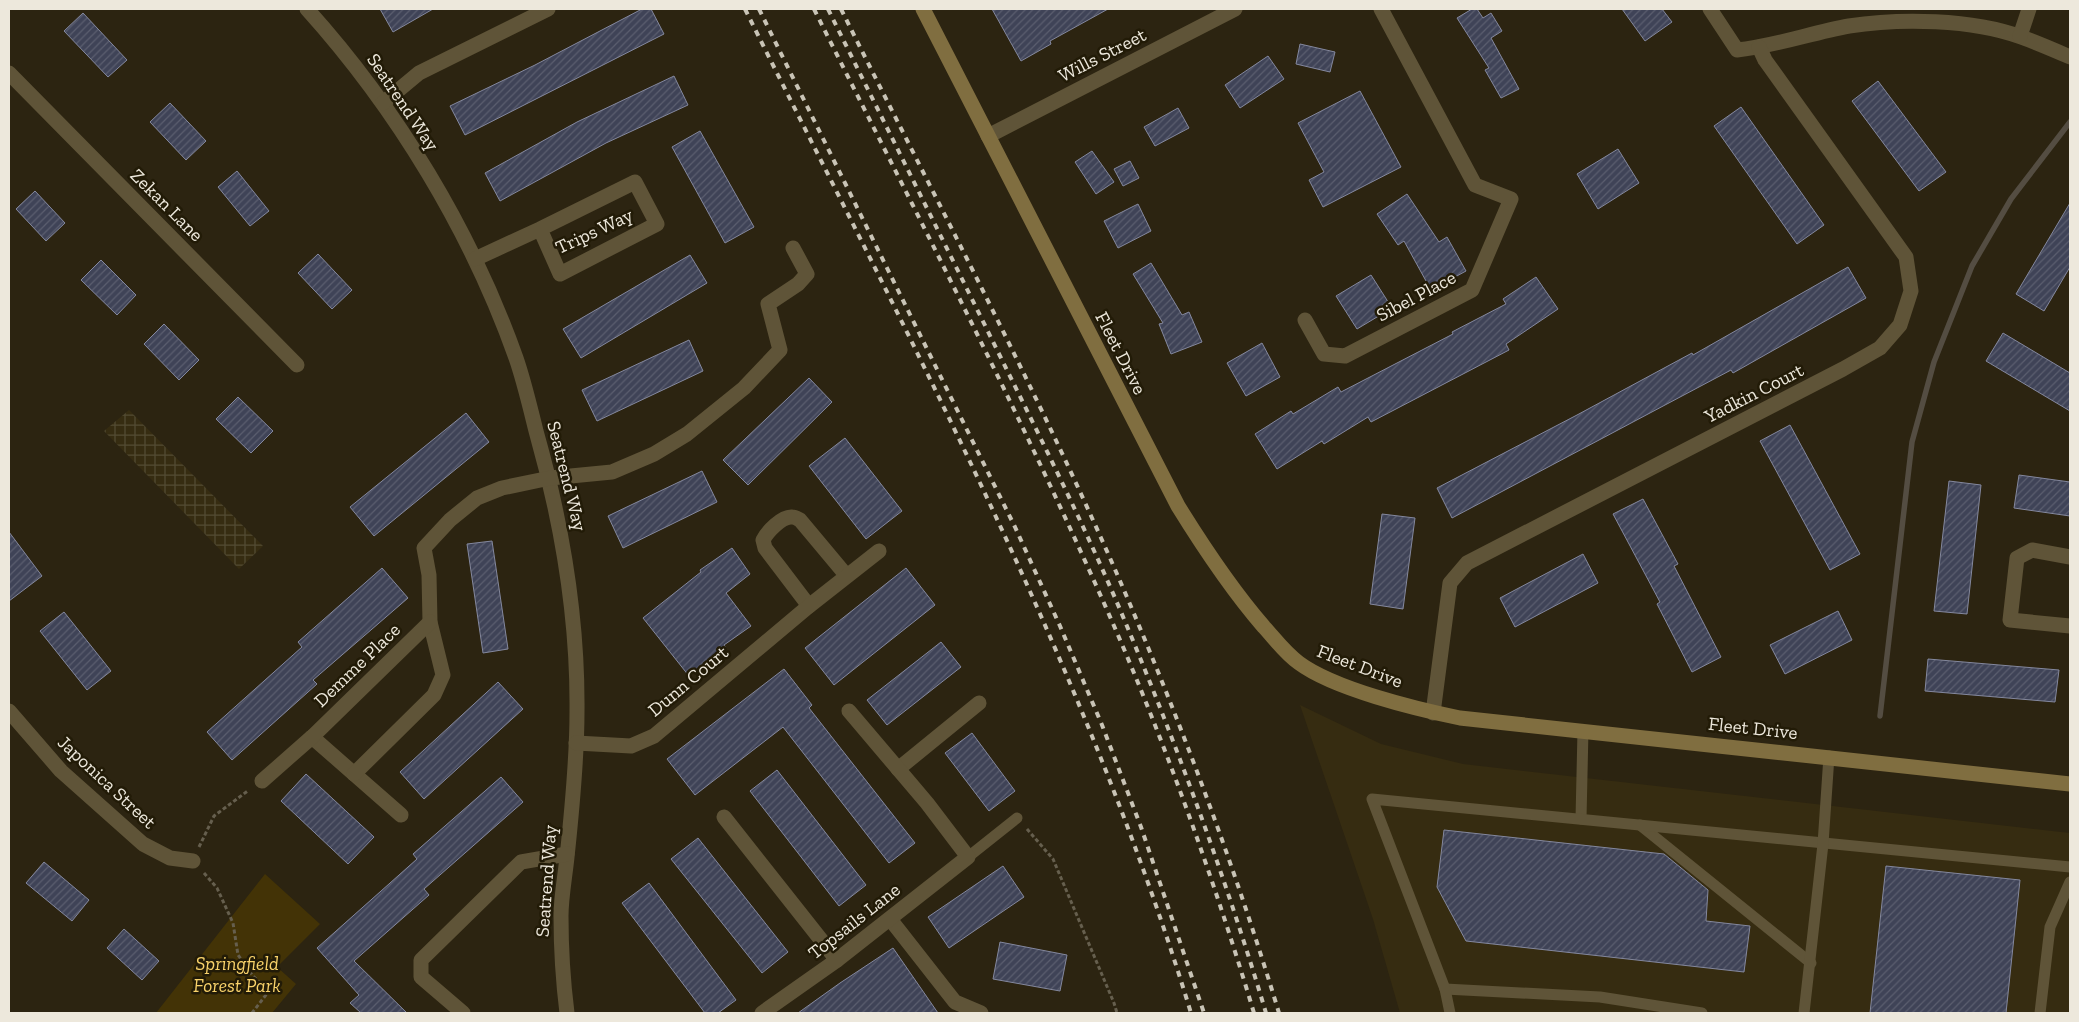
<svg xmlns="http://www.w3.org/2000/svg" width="2079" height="1022" font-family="'Zilla Slab',serif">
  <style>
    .built { fill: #362c11 }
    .industrial { fill: url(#industrial-grid) }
    .green { fill: #433306 }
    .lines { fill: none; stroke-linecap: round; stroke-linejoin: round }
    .stream { stroke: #544d42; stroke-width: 5.5 }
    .building { fill: url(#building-hatch); stroke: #84889e }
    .path { stroke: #665f4e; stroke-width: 3; stroke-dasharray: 4 2.5; stroke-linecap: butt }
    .lane { stroke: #5f5438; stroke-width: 11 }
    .street { stroke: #5f5438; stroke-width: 15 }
    .secondary { stroke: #806e40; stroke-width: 15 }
    .rail { stroke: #c9c4b6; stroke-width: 4; stroke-dasharray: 6 6; stroke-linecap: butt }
    .labels { text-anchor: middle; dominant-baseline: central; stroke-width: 5; stroke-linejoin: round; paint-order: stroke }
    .street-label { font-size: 19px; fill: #ede8dc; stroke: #221b07 }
    .park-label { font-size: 19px; font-style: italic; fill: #f9d36b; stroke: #221b07 }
  </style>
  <defs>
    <pattern id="industrial-grid" width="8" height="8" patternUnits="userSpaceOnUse" patternTransform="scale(1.25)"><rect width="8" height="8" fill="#362c11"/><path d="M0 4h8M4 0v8" fill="none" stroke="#534b33"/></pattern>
    <pattern id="building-hatch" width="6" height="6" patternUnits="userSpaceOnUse" patternTransform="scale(1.25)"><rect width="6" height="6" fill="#3f4357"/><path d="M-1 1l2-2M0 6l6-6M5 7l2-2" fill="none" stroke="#5b5e6f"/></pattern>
  </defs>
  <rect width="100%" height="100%" fill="#2c2411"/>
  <path class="built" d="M 1300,705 L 1381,744 L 1463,764 L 2070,833 L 2070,1013 L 1400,1013 L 1373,919 Z"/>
  <path class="industrial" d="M 129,410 L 263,546 L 239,569 L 104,431 Z"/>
  <path class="green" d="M 265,874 L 320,924 L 277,967 L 296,984 L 272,1013 L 156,1013 Z"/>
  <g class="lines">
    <path class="stream" d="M 1880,716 L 1912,442 L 1934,362 L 1972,266 L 2011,199 L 2070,122"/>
  </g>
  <g class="building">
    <path d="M 380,9 L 433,9 L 393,32 Z"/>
    <path d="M 642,9 L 651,9 L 664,34 L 465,135 L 450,106 L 535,65 Z"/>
    <path d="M 992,9 L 1108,9 L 1050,41 L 1051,44 L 1021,61 Z"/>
    <path d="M 1472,9 L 1477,9 L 1483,18 L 1491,13 L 1502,31 L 1491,38 L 1519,89 L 1501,98 L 1485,70 L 1489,68 L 1457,18 Z"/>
    <path d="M 1622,9 L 1662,9 L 1672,22 L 1645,41 Z"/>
    <path d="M 83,13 L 127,60 L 108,77 L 64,31 Z"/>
    <path d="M 1300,44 L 1335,52 L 1330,72 L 1296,64 Z"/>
    <path d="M 1268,56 L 1284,79 L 1240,108 L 1225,85 Z"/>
    <path d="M 674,76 L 688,105 L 606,143 L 500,201 L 485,173 L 577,122 Z"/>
    <path d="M 1878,81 L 1946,172 L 1919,191 L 1852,101 Z"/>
    <path d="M 1360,91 L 1401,167 L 1323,207 L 1309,180 L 1324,172 L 1298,123 Z"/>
    <path d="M 170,103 L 206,141 L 186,160 L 150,122 Z"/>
    <path d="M 1741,107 L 1824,225 L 1797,244 L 1714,126 Z"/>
    <path d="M 1178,108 L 1189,128 L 1155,146 L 1144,127 Z"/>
    <path d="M 700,131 L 754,227 L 725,243 L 672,147 Z"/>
    <path d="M 1618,149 L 1639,183 L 1598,209 L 1577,174 Z"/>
    <path d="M 1092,151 L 1114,182 L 1096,194 L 1075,162 Z"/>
    <path d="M 1130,161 L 1139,178 L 1123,186 L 1114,169 Z"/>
    <path d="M 237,171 L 269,211 L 250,226 L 218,187 Z"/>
    <path d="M 35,191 L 65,223 L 46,241 L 16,209 Z"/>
    <path d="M 1407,194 L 1439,242 L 1447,237 L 1466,271 L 1431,290 L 1404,241 L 1398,245 L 1377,214 Z"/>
    <path d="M 2070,203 L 2070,267 L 2044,311 L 2016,294 Z"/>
    <path d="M 1138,204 L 1151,231 L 1118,248 L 1104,221 Z"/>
    <path d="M 318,254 L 352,290 L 332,309 L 298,273 Z"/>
    <path d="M 690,255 L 707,283 L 581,358 L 563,329 Z"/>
    <path d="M 101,260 L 136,295 L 117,315 L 81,280 Z"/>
    <path d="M 1151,263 L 1182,315 L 1189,312 L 1202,342 L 1171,354 L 1159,324 L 1163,323 L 1133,274 Z"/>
    <path d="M 1848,267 L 1866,298 L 1733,373 L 1731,370 L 1452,518 L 1437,488 L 1577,415 L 1692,353 L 1693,355 Z"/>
    <path d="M 1371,275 L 1392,308 L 1357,329 L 1336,296 Z"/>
    <path d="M 1536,277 L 1558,309 L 1506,344 L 1509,350 L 1371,422 L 1368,417 L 1324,444 L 1322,441 L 1277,469 L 1255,434 L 1291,411 L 1293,414 L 1338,387 L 1341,392 L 1453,334 L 1452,332 L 1506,304 L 1503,299 Z"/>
    <path d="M 164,324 L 199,360 L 179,380 L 144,344 Z"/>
    <path d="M 2003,333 L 2070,373 L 2070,411 L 1986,361 Z"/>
    <path d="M 689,340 L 703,371 L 597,421 L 582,390 Z"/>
    <path d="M 1262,343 L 1280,377 L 1246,396 L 1227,363 Z"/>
    <path d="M 809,378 L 832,402 L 748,485 L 723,460 Z"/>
    <path d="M 238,397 L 273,431 L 251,453 L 216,419 Z"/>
    <path d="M 466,413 L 489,442 L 374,536 L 350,507 Z"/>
    <path d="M 1790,425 L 1860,554 L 1830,570 L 1760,441 Z"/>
    <path d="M 845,438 L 902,511 L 866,539 L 809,466 Z"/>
    <path d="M 702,471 L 717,502 L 623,548 L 608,516 Z"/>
    <path d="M 2019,475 L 2070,482 L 2070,516 L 2014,508 Z"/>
    <path d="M 1949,481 L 1981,485 L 1967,614 L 1934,611 Z"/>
    <path d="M 1643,499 L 1678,564 L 1674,566 L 1721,657 L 1692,672 L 1657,604 L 1660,602 L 1613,514 Z"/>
    <path d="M 1382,514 L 1415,518 L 1403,609 L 1370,604 Z"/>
    <path d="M 9,532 L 42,576 L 9,601 Z"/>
    <path d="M 492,541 L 508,649 L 483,653 L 467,544 Z"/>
    <path d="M 732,548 L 750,574 L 726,593 L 751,626 L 724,645 L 725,647 L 689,676 L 643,618 L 701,572 L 700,570 Z"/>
    <path d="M 1583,554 L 1598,583 L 1515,627 L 1500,598 Z"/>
    <path d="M 382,568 L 408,598 L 313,680 L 317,684 L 232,760 L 207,732 L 302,647 L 298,642 Z"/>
    <path d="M 906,568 L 935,605 L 834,685 L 805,648 Z"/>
    <path d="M 1838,611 L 1852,640 L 1785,674 L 1770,645 Z"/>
    <path d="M 64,612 L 111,671 L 87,690 L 40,631 Z"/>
    <path d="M 941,642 L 961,667 L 887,725 L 867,700 Z"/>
    <path d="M 1928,659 L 2059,670 L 2055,702 L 1925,691 Z"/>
    <path d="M 784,669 L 812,705 L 809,708 L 915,843 L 889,863 L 783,727 L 695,795 L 667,759 Z"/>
    <path d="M 498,682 L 523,709 L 424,799 L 400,772 Z"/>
    <path d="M 972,733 L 1015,791 L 989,811 L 945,753 Z"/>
    <path d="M 777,770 L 866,885 L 839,906 L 750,791 Z"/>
    <path d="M 306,774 L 374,837 L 348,864 L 281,801 Z"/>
    <path d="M 501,777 L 523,802 L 424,889 L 429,895 L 354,961 L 407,1013 L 361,1013 L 350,1003 L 359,995 L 317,948 L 417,859 L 413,854 Z"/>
    <path d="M 1444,830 L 1664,854 L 1708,890 L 1706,921 L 1750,926 L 1744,972 L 1466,941 L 1437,887 Z"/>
    <path d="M 698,838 L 788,952 L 762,973 L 671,859 Z"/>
    <path d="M 44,862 L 89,900 L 72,921 L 26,883 Z"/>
    <path d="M 1003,866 L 1024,897 L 949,948 L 928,917 Z"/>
    <path d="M 1886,866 L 2020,880 L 2006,1013 L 1870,1013 Z"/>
    <path d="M 649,883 L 736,1000 L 718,1013 L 705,1013 L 622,903 Z"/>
    <path d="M 124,929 L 159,961 L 142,980 L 107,948 Z"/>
    <path d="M 1000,942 L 1067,955 L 1060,991 L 993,979 Z"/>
    <path d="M 893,948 L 938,1013 L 798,1013 L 840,983 Z"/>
  </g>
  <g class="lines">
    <g class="path">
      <path d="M 1027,829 L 1053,859 L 1114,1003 L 1117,1013"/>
      <path d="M 199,847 L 214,816 L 249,790"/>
      <path d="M 204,873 L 217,888 L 233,923 L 238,955 L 253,976 L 269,991 L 252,1013"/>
    </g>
    <g class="lane">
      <path d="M 1581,819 L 1583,730"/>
      <path d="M 1640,825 L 1811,963"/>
      <path d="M 968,857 L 1017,818"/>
      <path d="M 1445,989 L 1600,997 L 1702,1013"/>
      <path d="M 1450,1013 L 1445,989 L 1372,799 L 2070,867"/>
      <path d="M 1804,1013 L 1823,844 L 1829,756"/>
      <path d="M 2040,1013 L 2050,927 L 2070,882"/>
    </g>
    <g class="street">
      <path d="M 307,9 C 397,109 471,231 516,358 C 524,381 530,407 536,431 C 562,523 578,616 577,712 C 577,760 572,810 567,857 C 565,877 561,897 561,916 C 561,949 563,981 567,1013"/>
      <path d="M 1710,9 L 1737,50 C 1775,46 1811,33 1849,26 C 1900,18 1972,19 2021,37 C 2038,43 2054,50 2070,57"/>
      <path d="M 2020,36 L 2029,9"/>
      <path d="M 9,73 L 297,365"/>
      <path d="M 383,103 L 419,73 L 548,9"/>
      <path d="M 988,136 L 1235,9"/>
      <path d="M 475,259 L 540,229 L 635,182 L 657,224 L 560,274 L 540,229"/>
      <path d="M 1305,320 L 1324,354 L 1345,356 L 1472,290 L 1511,199 L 1475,185 L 1381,9"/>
      <path d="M 2070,557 L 2032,550 L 2017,558 L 2010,620 L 2070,626"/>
      <path d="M 809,606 L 765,548 L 763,540 C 767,532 782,516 792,517 C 795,517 798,519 800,520 L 846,575"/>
      <path d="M 9,711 L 61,771 L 143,844 L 170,858 L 193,861"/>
      <path d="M 1433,713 L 1450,583 L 1467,563 L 1843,369 L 1880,348 L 1900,325 L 1911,291 L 1906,257 L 1765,60 L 1759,47"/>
      <path d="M 312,737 L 401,815"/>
      <path d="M 576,743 L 631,746 L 654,736 L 809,606 L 879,551"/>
      <path d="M 898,769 L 979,703"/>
      <path d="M 354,774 L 434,695 L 443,675 L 430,622 L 429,575 L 424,548 L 450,520 L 477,498 L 502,488 L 550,478 L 612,472 L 654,454 L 687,434 L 744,388 L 780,350 L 768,304 L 798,284 L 807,274 L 793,248"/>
      <path d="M 262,781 L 312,737 L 430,622"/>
      <path d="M 724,817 L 837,960"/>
      <path d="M 890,919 L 955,1002 L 981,1013"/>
      <path d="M 463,1013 L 421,977 L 421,960 L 521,862 L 567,854"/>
      <path d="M 762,1013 L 837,960 L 968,857 L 927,803 L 849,711"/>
    </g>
    <path class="secondary" d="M 923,9 L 1178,506 C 1204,548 1231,589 1264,627 C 1275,639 1285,653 1299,663 C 1334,689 1416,709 1460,718 L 2070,784"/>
    <g class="rail">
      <path d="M 745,9 C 908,337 1084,661 1191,1013"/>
      <path d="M 759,9 L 1015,527 L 1060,626 L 1102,725 L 1141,827 L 1204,1013"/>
      <path d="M 814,9 C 915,211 1020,412 1111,619 C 1167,747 1214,880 1254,1013"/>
      <path d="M 828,9 C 886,126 944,242 1002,360 C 1044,445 1087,531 1124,619 C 1178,748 1226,879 1266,1013"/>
      <path d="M 841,9 C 934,196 1033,382 1117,574 C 1179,717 1234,864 1279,1013"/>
    </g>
  </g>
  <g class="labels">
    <g class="street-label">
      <text transform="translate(1102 55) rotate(-27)">Wills Street</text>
      <text transform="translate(403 102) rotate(56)">Seatrend Way</text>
      <text transform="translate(167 205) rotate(45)">Zekan Lane</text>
      <text transform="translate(594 231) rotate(-25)">Trips Way</text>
      <text transform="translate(1416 296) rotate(-28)">Sibel Place</text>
      <text transform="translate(1121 353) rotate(63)">Fleet Drive</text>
      <text transform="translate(1754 393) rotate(-27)">Yadkin Court</text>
      <text transform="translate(567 476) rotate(76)">Seatrend Way</text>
      <text transform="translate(357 665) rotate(-44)">Demme Place</text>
      <text transform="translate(1360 666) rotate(21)">Fleet Drive</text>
      <text transform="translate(688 681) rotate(-40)">Dunn Court</text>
      <text transform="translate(1753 728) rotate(6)">Fleet Drive</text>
      <text transform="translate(107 782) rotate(43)">Japonica Street</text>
      <text transform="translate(546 881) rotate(-86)">Seatrend Way</text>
      <text transform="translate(854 921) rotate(-38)">Topsails Lane</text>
    </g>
    <g class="park-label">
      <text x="237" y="963">Springfield<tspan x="237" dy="22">Forest Park</tspan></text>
    </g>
  </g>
  <rect width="2079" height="1022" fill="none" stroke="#ede8dc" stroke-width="20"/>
</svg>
